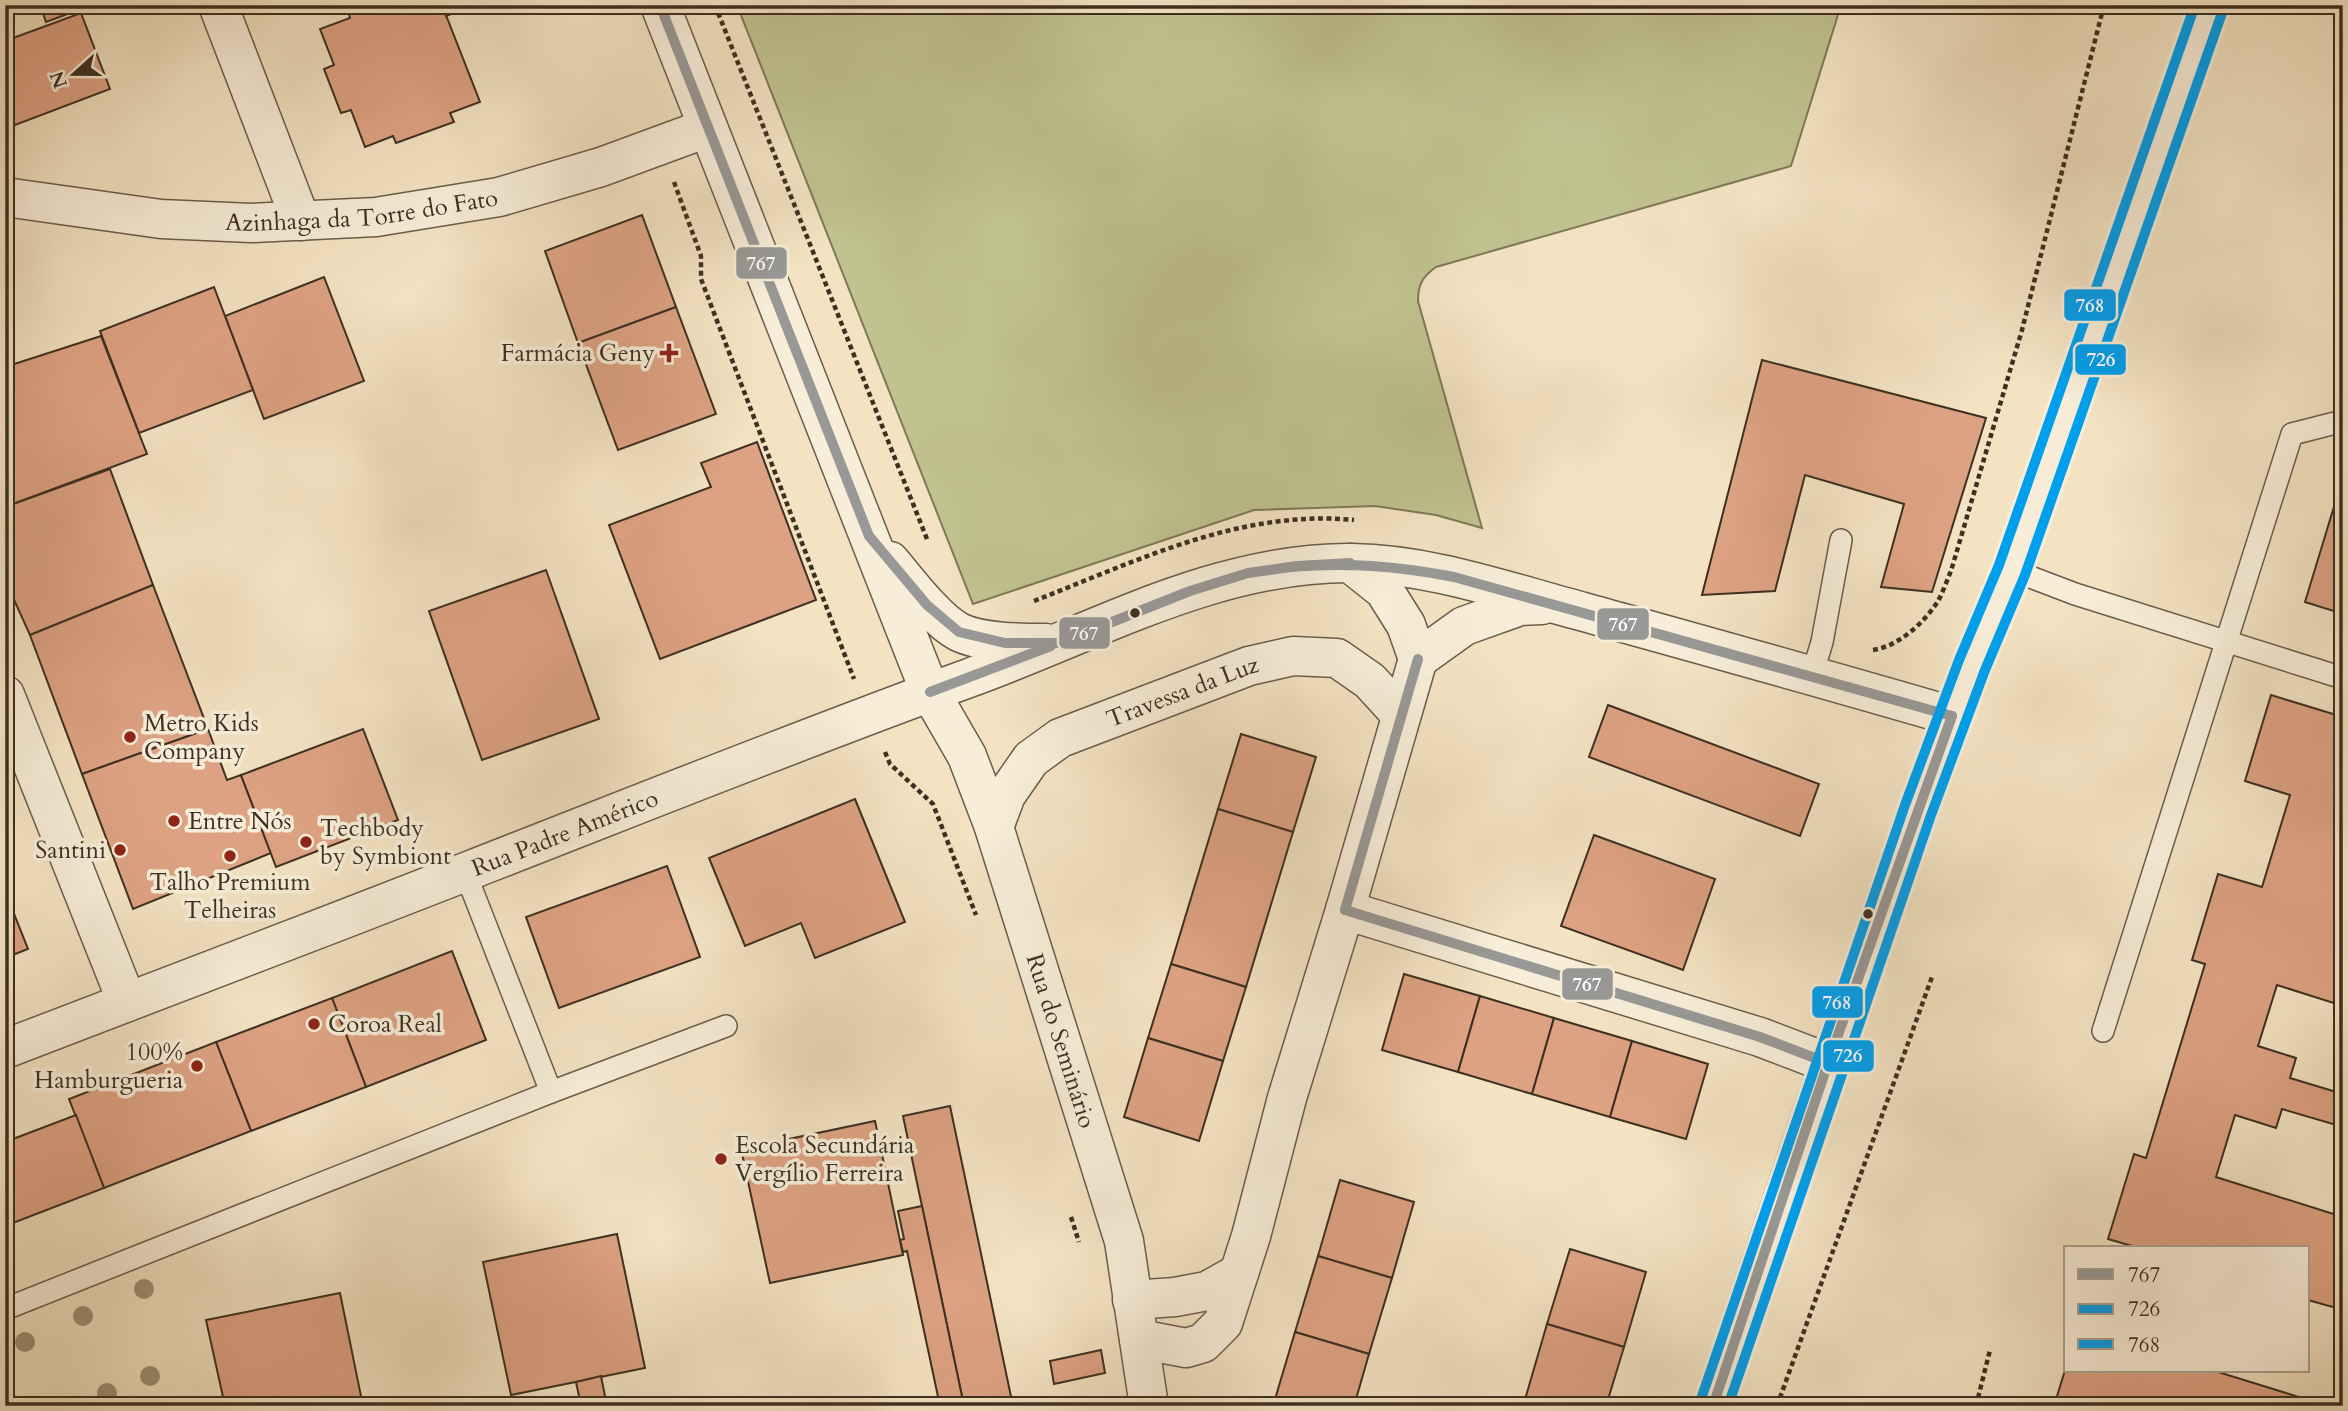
<svg xmlns="http://www.w3.org/2000/svg" width="2348" height="1411" font-family="Cardo,serif">
  <style>
    .green { fill: #c0c290; stroke: #7e7958; stroke-width: 2 }
    .building { fill: #dda283; stroke: #3d3021; stroke-width: 2 }
    .lines { fill: none; stroke-linecap: round; stroke-linejoin: round }
    .service-casing { stroke: #6a5d4a; stroke-width: 24 }
    .minor-casing { stroke: #6a5d4a; stroke-width: 41 }
    .tertiary-casing { stroke: #6a5d4a; stroke-width: 41 }
    .secondary-casing { stroke: #3d3021; stroke-width: 41 }
    .path { stroke: #3d3021; stroke-width: 4.5; stroke-dasharray: 5 3.5; stroke-linecap: butt }
    .service { stroke: #f7edd8; stroke-width: 21 }
    .minor { stroke: #f7edd8; stroke-width: 38 }
    .tertiary { stroke: #f7edd8; stroke-width: 38 }
    .secondary { stroke: #f7edd8; stroke-width: 38 }
    .bus-1-casing { stroke: #f7edd8; stroke-width: 16 }
    .bus-2-casing { stroke: #f7edd8; stroke-width: 16 }
    .bus-3-casing { stroke: #f7edd8; stroke-width: 16 }
    .bus-1 { stroke: #989896; stroke-width: 10 }
    .bus-2 { stroke: #009fee; stroke-width: 10 }
    .bus-3 { stroke: #009fee; stroke-width: 10 }
    .tree { fill: #9d9076 }
    .poi-dot { fill: #8f2418; stroke: #f7edd8; stroke-width: 2.5 }
    .bus-dot { fill: #3d3021; stroke: #f7edd8; stroke-width: 2.5 }
    .labels { text-anchor: middle; dominant-baseline: central; stroke-width: 7; stroke-linejoin: round; paint-order: stroke }
    .street-label { font-size: 24px; fill: #3d3021; stroke: #f7edd8 }
    .poi-label { font-size: 24px; fill: #3d3021; stroke: #f7edd8; text-anchor: start }
    .line-badge { stroke: #f7edd8; stroke-width: 2.5 }
    .badge-label { font-size: 19px; text-anchor: middle; font-weight: bold; fill: #fff }
  </style>
  <rect width="100%" height="100%" fill="#f3e3c3"/>
  <filter id="stains"><feTurbulence type="fractalNoise" baseFrequency=".00286" numOctaves="4"/><feColorMatrix values="0 0 0 0 .2 0 0 0 0 .09 0 0 0 0 .02 0 0 0 .5 -.17"/></filter>
  <radialGradient id="worn" r=".72"><stop offset=".6" stop-color="#630" stop-opacity="0"/><stop offset="1" stop-color="#630" stop-opacity=".3"/></radialGradient>
  <path class="green" d="M 737,5 L 1841,5 L 1791,166 L 1436,267 C 1422,277 1418,285 1418,301 L 1482,528 L 1436,515 L 1375,506 L 1254,510 L 973,604 Z"/>
  <g class="building">
    <path d="M 40,5 L 92,5 L 46,22 Z"/>
    <path d="M 354,5 L 442,5 L 480,102 L 450,113 L 454,122 L 396,143 L 393,136 L 365,147 L 351,110 L 341,113 L 324,69 L 334,65 L 320,29 L 350,18 L 347,8 Z"/>
    <path d="M 442,5 L 475,5 L 446,16 Z"/>
    <path d="M 81,13 L 110,89 L 15,125 L 5,100 L 5,41 Z"/>
    <path d="M 642,215 L 676,307 L 578,343 L 545,251 Z"/>
    <path d="M 324,277 L 364,381 L 264,419 L 225,316 Z"/>
    <path d="M 214,287 L 253,390 L 139,433 L 100,331 Z"/>
    <path d="M 676,307 L 716,414 L 618,450 L 578,343 Z"/>
    <path d="M 101,336 L 147,454 L 5,507 L 5,367 Z"/>
    <path d="M 1762,360 L 1986,418 L 1932,592 L 1881,587 L 1904,504 L 1805,475 L 1775,591 L 1702,595 Z"/>
    <path d="M 757,442 L 816,600 L 660,659 L 609,525 L 711,487 L 701,463 Z"/>
    <path d="M 110,469 L 153,585 L 30,635 L 5,580 L 5,507 Z"/>
    <path d="M 2343,477 L 2343,614 L 2305,602 Z"/>
    <path d="M 546,570 L 599,719 L 482,760 L 429,611 Z"/>
    <path d="M 153,585 L 208,729 L 82,774 L 30,635 Z"/>
    <path d="M 2271,695 L 2343,717 L 2343,1006 L 2277,985 L 2258,1046 L 2296,1058 L 2290,1078 L 2343,1094 L 2343,1127 L 2282,1109 L 2276,1128 L 2235,1115 L 2216,1177 L 2343,1217 L 2343,1310 L 2308,1300 L 2308,1248 L 2139,1248 L 2108,1239 L 2134,1154 L 2146,1158 L 2205,964 L 2192,960 L 2218,874 L 2262,887 L 2290,795 L 2245,781 Z"/>
    <path d="M 1608,705 L 1819,784 L 1800,836 L 1589,757 Z"/>
    <path d="M 208,729 L 227,780 L 241,775 L 271,853 L 133,909 L 82,774 Z"/>
    <path d="M 363,729 L 398,820 L 276,867 L 241,775 Z"/>
    <path d="M 1241,734 L 1316,757 L 1293,832 L 1218,809 Z"/>
    <path d="M 855,799 L 905,922 L 815,958 L 801,923 L 745,946 L 709,858 Z"/>
    <path d="M 1218,809 L 1293,832 L 1246,987 L 1171,964 Z"/>
    <path d="M 1594,835 L 1715,879 L 1683,970 L 1561,926 Z"/>
    <path d="M 667,866 L 700,957 L 559,1008 L 526,917 Z"/>
    <path d="M 5,891 L 28,949 L 5,958 Z"/>
    <path d="M 452,951 L 486,1040 L 366,1087 L 332,998 Z"/>
    <path d="M 1171,964 L 1246,987 L 1223,1061 L 1148,1038 Z"/>
    <path d="M 1404,974 L 1480,996 L 1458,1072 L 1382,1050 Z"/>
    <path d="M 1480,996 L 1554,1018 L 1532,1094 L 1458,1072 Z"/>
    <path d="M 332,998 L 366,1087 L 251,1131 L 216,1042 Z"/>
    <path d="M 1554,1018 L 1632,1041 L 1610,1117 L 1532,1094 Z"/>
    <path d="M 1148,1038 L 1223,1061 L 1199,1141 L 1124,1117 Z"/>
    <path d="M 1632,1041 L 1708,1064 L 1686,1139 L 1610,1117 Z"/>
    <path d="M 216,1042 L 251,1131 L 104,1188 L 69,1099 Z"/>
    <path d="M 950,1106 L 1013,1406 L 964,1406 L 903,1116 Z"/>
    <path d="M 76,1115 L 104,1188 L 5,1226 L 5,1142 Z"/>
    <path d="M 875,1121 L 903,1255 L 770,1283 L 741,1149 Z"/>
    <path d="M 1340,1180 L 1414,1202 L 1392,1278 L 1318,1256 Z"/>
    <path d="M 922,1206 L 964,1406 L 940,1406 L 907,1251 L 903,1252 L 900,1240 L 904,1239 L 898,1211 Z"/>
    <path d="M 617,1234 L 645,1368 L 511,1395 L 483,1262 Z"/>
    <path d="M 1570,1249 L 1646,1272 L 1624,1347 L 1547,1324 Z"/>
    <path d="M 1318,1256 L 1392,1278 L 1369,1354 L 1295,1332 Z"/>
    <path d="M 340,1293 L 363,1406 L 225,1406 L 206,1320 Z"/>
    <path d="M 1547,1324 L 1624,1347 L 1606,1406 L 1533,1406 L 1524,1403 Z"/>
    <path d="M 1295,1332 L 1369,1354 L 1354,1406 L 1273,1406 Z"/>
    <path d="M 1101,1350 L 1105,1373 L 1054,1384 L 1050,1361 Z"/>
    <path d="M 2066,1367 L 2066,1371 L 2215,1371 L 2328,1406 L 2054,1406 Z"/>
    <path d="M 601,1376 L 607,1406 L 581,1406 L 576,1382 Z"/>
  </g>
  <g class="lines">
    <g class="service-casing">
      <g id="service">
        <path d="M 2012,570 L 2075,594 L 2343,678"/>
        <path d="M 1812,675 L 1822,642 L 1841,540"/>
        <path d="M 465,872 L 551,1092"/>
        <path d="M 2103,1031 L 2292,434 L 2343,421"/>
        <path d="M 5,1309 L 551,1092 L 726,1026"/>
      </g>
    </g>
    <g class="minor-casing">
      <g id="minor">
        <path d="M 218,5 L 301,221"/>
        <path id="s1" d="M 5,197 L 161,219 L 251,223 L 376,217 L 499,197 L 601,167 L 707,128"/>
        <path id="s2" d="M 930,692 L 967,756 L 994,827 L 1124,1241 L 1149,1406"/>
        <path d="M 5,695 L 127,1002"/>
        <path id="s3" d="M 994,827 L 1006,795 L 1031,759 L 1060,738 L 1249,666 L 1293,656 L 1337,658 L 1370,681 L 1401,715"/>
        <path d="M 1132,1300 L 1175,1297 L 1207,1291 L 1239,1273"/>
        <path d="M 1139,1339 L 1186,1348 L 1203,1343 L 1223,1323 L 1251,1236 L 1287,1098 L 1345,910"/>
      </g>
    </g>
    <g class="tertiary-casing">
      <g id="tertiary">
        <path d="M 660,5 L 930,692"/>
        <path d="M 890,561 C 907,581 936,620 959,632 C 981,643 1022,643 1046,643"/>
        <path d="M 1350,563 L 1384,590 L 1406,625 L 1418,659"/>
        <path d="M 1418,659 L 1345,910 L 1760,1037 L 1828,1063"/>
        <path d="M 1418,659 L 1464,626 L 1520,606 L 1542,605"/>
        <path id="s4" d="M 5,1049 C 160,990 314,931 468,871 C 635,806 801,739 969,678 C 1094,633 1215,562 1352,563 C 1431,564 1508,592 1584,612 C 1706,646 1829,680 1952,716"/>
      </g>
    </g>
    <g class="secondary-casing">
      <path id="secondary" d="M 1713,1406 C 1763,1255 1815,1106 1867,956 C 1912,826 1956,696 2012,570 L 2210,5"/>
    </g>
    <g class="path">
      <path d="M 715,5 L 927,539"/>
      <path d="M 674,182 L 701,256 L 701,279 L 854,679"/>
      <path d="M 1034,601 C 1137,561 1240,509 1354,520"/>
      <path d="M 1873,650 C 1899,646 1924,623 1938,601 C 1943,592 1947,580 1951,571 L 2022,330 L 2104,5"/>
      <path d="M 885,752 L 890,764 L 933,804 L 976,915"/>
      <path d="M 1071,1217 L 1079,1242"/>
      <path d="M 1777,1406 L 1932,977"/>
      <path d="M 1976,1406 L 1990,1350"/>
    </g>
    <use href="#service" class="service"/>
    <use href="#minor" class="minor"/>
    <use href="#tertiary" class="tertiary"/>
    <use href="#secondary" class="secondary"/>
    <g class="bus-1-casing">
      <g id="bus-1">
        <path d="M 660,5 L 869,536 L 927,605 L 959,632 L 1005,643 L 1059,643 L 1190,591 L 1248,573 L 1298,566 L 1350,563"/>
        <path d="M 1289,567 C 1347,562 1397,566 1454,577 L 1952,716"/>
        <path d="M 930,692 L 1051,646"/>
        <path d="M 1345,910 L 1760,1037 L 1828,1063"/>
        <path d="M 1345,910 L 1418,659"/>
        <path d="M 1713,1406 L 1828,1063 L 1952,716"/>
      </g>
    </g>
    <g class="bus-2-casing">
      <path id="bus-2" d="M 1728,1406 L 1931,815 L 1985,670 L 2025,575 L 2223,10"/>
    </g>
    <g class="bus-3-casing">
      <path id="bus-3" d="M 1700,1402 L 1905,805 L 1959,660 L 1999,565 L 2195,5"/>
    </g>
    <use href="#bus-1" class="bus-1"/>
    <use href="#bus-2" class="bus-2"/>
    <use href="#bus-3" class="bus-3"/>
  </g>
  <g class="tree">
    <circle cx="144" cy="1289" r="10"/>
    <circle cx="83" cy="1316" r="10"/>
    <circle cx="25" cy="1342" r="10"/>
    <circle cx="150" cy="1376" r="10"/>
    <circle cx="107" cy="1393" r="10"/>
  </g>
  <g class="poi-dot">
    <path d="M665.5 342.5h7v7h7v7h-7v7h-7v-7h-7v-7h7z"/>
    <circle cx="130" cy="737" r="7"/>
    <circle cx="174" cy="821" r="7"/>
    <circle cx="306" cy="842" r="7"/>
    <circle cx="120" cy="850" r="7"/>
    <circle cx="230" cy="856" r="7"/>
    <circle cx="314" cy="1024" r="7"/>
    <circle cx="197" cy="1066" r="7"/>
    <circle cx="721" cy="1159" r="7"/>
  </g>
  <g class="bus-dot">
    <circle cx="1135" cy="613" r="6"/>
    <circle cx="1868" cy="914" r="6"/>
  </g>
  <g class="labels">
    <g class="street-label">
      <text stroke="none"><textPath href="#s1" startOffset="359">Azinhaga da Torre do Fato</textPath></text>
      <text stroke="none"><textPath href="#s3" startOffset="245">Travessa da Luz</textPath></text>
      <text stroke="none"><textPath href="#s4" startOffset="600">Rua Padre Américo</textPath></text>
      <text stroke="none"><textPath href="#s2" startOffset="374">Rua do Seminário</textPath></text>
    </g>
    <g class="poi-label">
      <text x="655" y="353" text-anchor="end">Farmácia Geny</text>
      <text x="144" y="723">Metro Kids<tspan x="144" dy="28">Company</tspan></text>
      <text x="188" y="821">Entre Nós</text>
      <text x="320" y="828">Techbody<tspan x="320" dy="28">by Symbiont</tspan></text>
      <text x="106" y="850" text-anchor="end">Santini</text>
      <text x="230" y="882" text-anchor="middle">Talho Premium<tspan x="230" dy="28">Telheiras</tspan></text>
      <text x="328" y="1024">Coroa Real</text>
      <text x="183" y="1052" text-anchor="end">100%<tspan x="183" dy="28">Hamburgueria</tspan></text>
      <text x="735" y="1145">Escola Secundária<tspan x="735" dy="28">Vergílio Ferreira</tspan></text>
    </g>
  </g>
  <g class="line-badge">
    <rect x="735" y="246" width="53" height="34" rx="7" fill="#989896"/>
    <rect x="2063" y="288" width="54" height="34" rx="7" fill="#009fee"/>
    <rect x="2074" y="343" width="53" height="33" rx="7" fill="#009fee"/>
    <rect x="1596" y="607" width="54" height="34" rx="7" fill="#989896"/>
    <rect x="1058" y="616" width="53" height="34" rx="7" fill="#989896"/>
    <rect x="1561" y="967" width="53" height="34" rx="7" fill="#989896"/>
    <rect x="1811" y="985" width="53" height="34" rx="7" fill="#009fee"/>
    <rect x="1822" y="1039" width="53" height="34" rx="7" fill="#009fee"/>
  </g>
  <g class="badge-label">
    <text x="761" y="270">767</text>
    <text x="2090" y="312">768</text>
    <text x="2101" y="366">726</text>
    <text x="1623" y="631">767</text>
    <text x="1084" y="640">767</text>
    <text x="1587" y="991">767</text>
    <text x="1837" y="1009">768</text>
    <text x="1848" y="1062">726</text>
  </g>
  <rect width="2348" height="1411" fill="none" stroke="#f3e3c3" stroke-width="28"/>
  <rect x="7" y="7" width="2334" height="1397" fill="none" stroke="#3d3021" stroke-width="3.5"/>
  <rect x="14" y="14" width="2320" height="1383" fill="none" stroke="#3d3021" stroke-width="2"/>
  <rect x="2064" y="1246" width="245" height="126" fill="#f7edd8" stroke="#ada18f" stroke-width="2"/>
  <rect x="2078" y="1269" width="35" height="10" fill="#989896" stroke="#ada18f" stroke-width="2"/>
  <text x="2128" y="1282" font-size="21" fill="#3d3021">767</text>
  <rect x="2078" y="1304" width="35" height="10" fill="#009fee" stroke="#ada18f" stroke-width="2"/>
  <text x="2128" y="1316" font-size="21" fill="#3d3021">726</text>
  <rect x="2078" y="1339" width="35" height="10" fill="#009fee" stroke="#ada18f" stroke-width="2"/>
  <text x="2128" y="1352" font-size="21" fill="#3d3021">768</text>
  <g transform="translate(74 74) rotate(249)" stroke="#f7edd8" stroke-width="5" paint-order="stroke">
  <path d="M0-5L12 26L0 18L-12 26Z" fill="#3d3021"/>
  <text y="-10" font-size="19" font-weight="bold" text-anchor="middle" fill="#3d3021">N</text>
  </g>
  <rect width="100%" height="100%" filter="url(#stains)"/>
  <rect width="100%" height="100%" fill="url(#worn)"/>
</svg>
